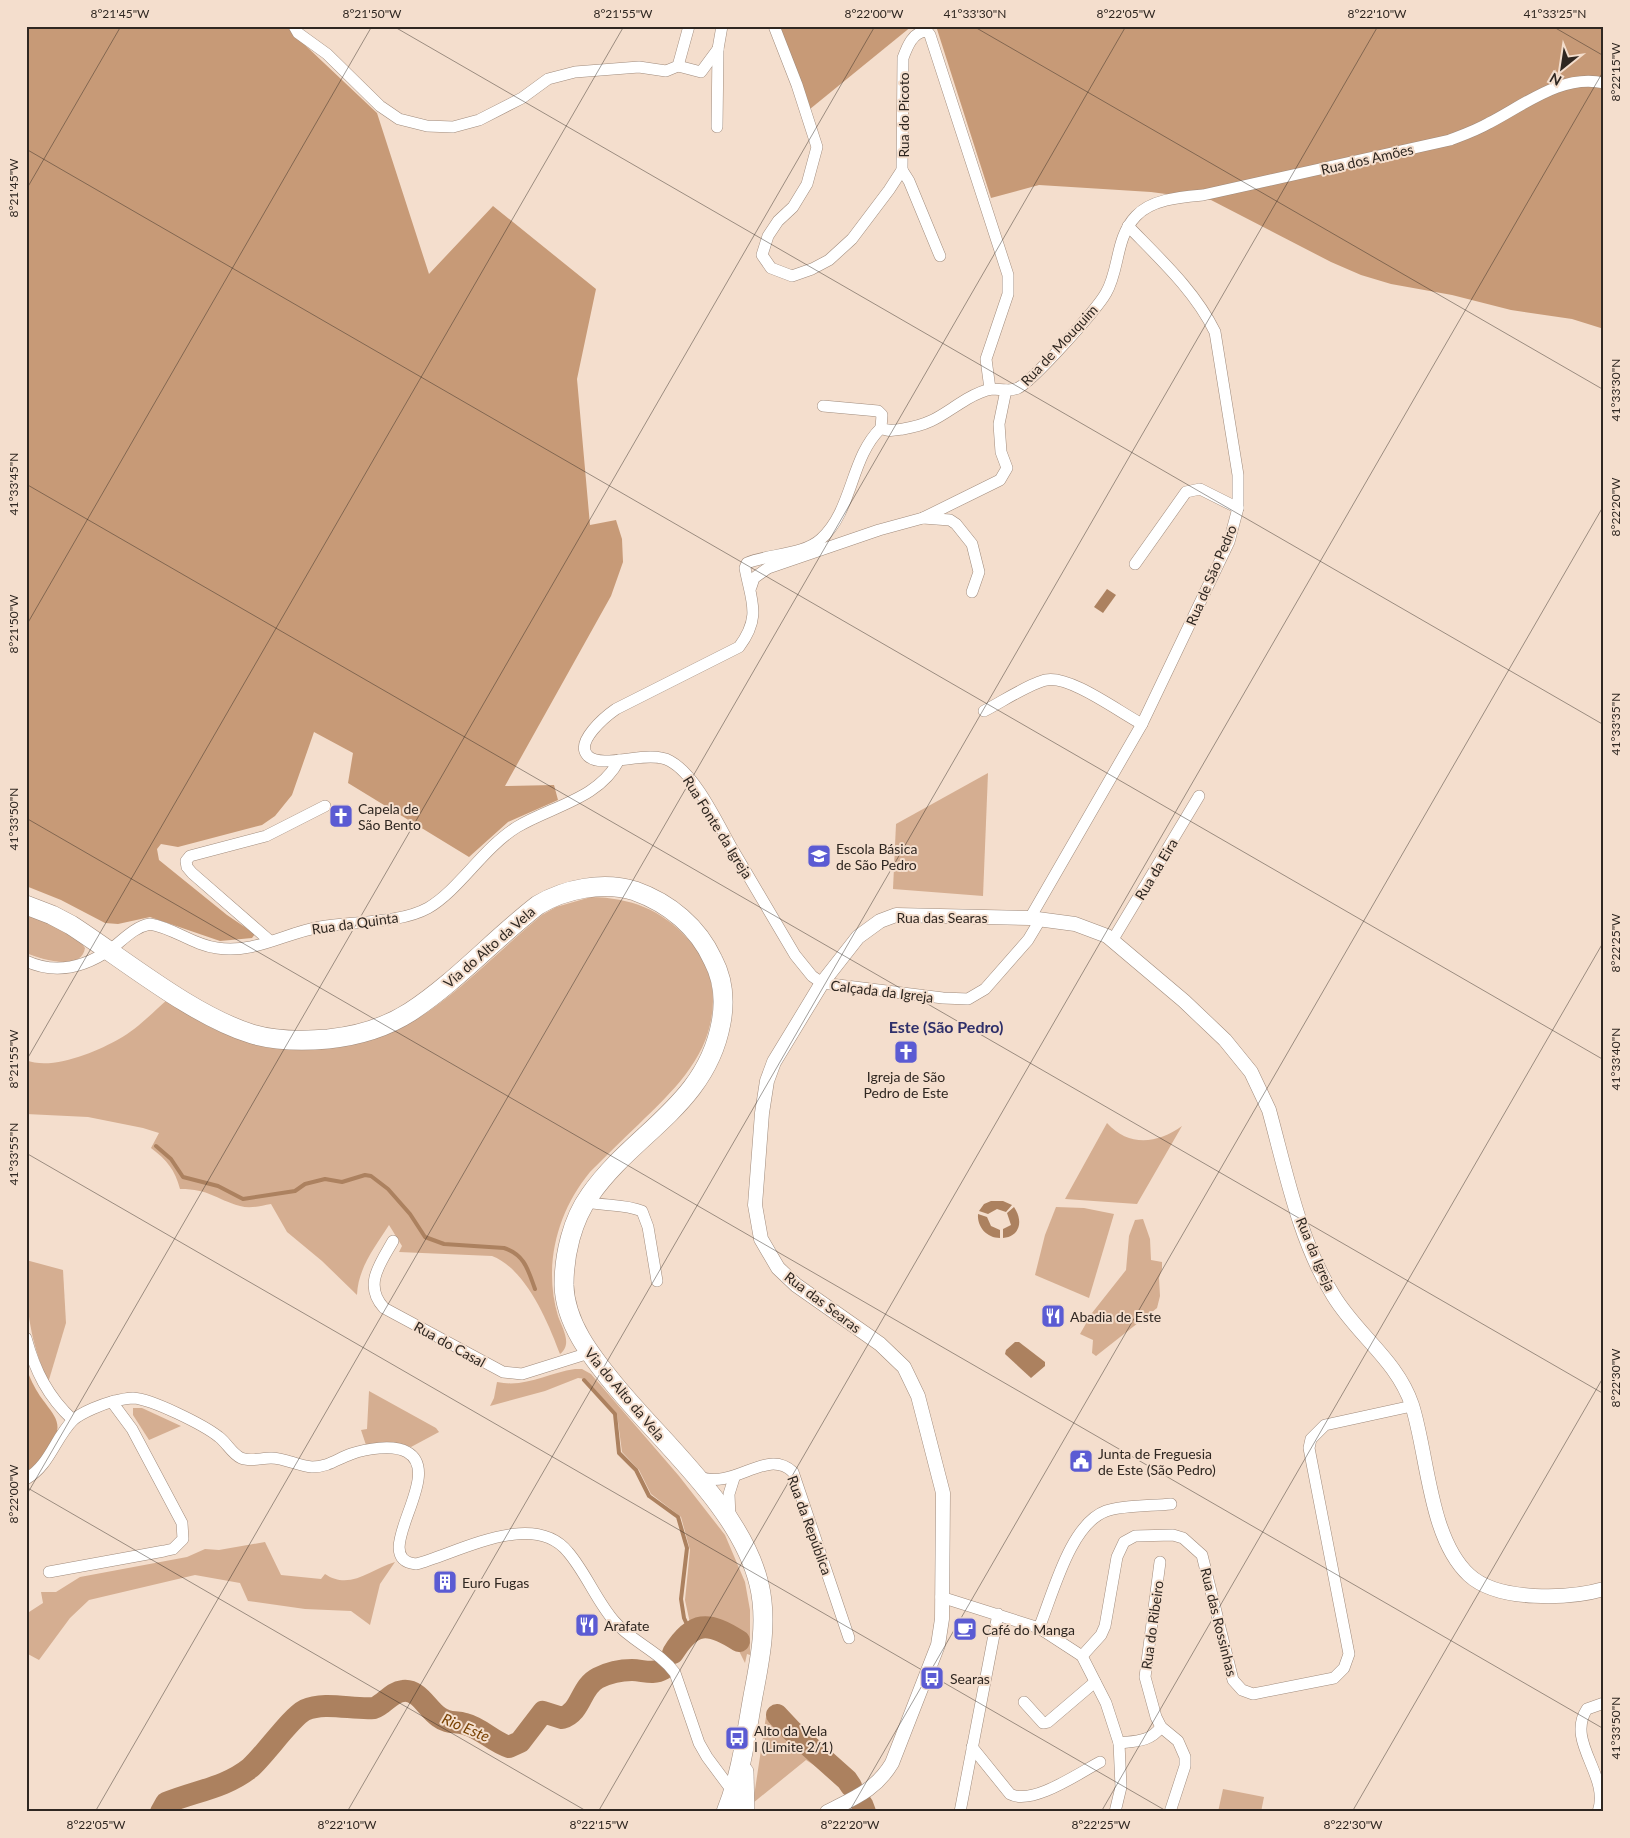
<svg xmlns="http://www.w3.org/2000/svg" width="1630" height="1838" font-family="Lato,sans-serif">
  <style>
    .green { fill: #d5ae91 }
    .forest { fill: #c79a77 }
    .water { fill: #ac815f }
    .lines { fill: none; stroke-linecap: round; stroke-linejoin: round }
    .stream { stroke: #ac815f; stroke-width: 4 }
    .river { stroke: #ac815f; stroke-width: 22 }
    .minor-casing { stroke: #a08b7c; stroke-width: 12 }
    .tertiary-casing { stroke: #a08b7c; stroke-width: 15 }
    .primary-casing { stroke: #a08b7c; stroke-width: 20 }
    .minor { stroke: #fff; stroke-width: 11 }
    .tertiary { stroke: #fff; stroke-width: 14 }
    .primary { stroke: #fff; stroke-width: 19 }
    .ticks { fill: none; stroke: #2f2721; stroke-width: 1; stroke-opacity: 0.45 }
    .labels { text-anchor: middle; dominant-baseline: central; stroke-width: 4; stroke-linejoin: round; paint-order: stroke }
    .street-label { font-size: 14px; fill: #2f2721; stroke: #f4decd }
    .poi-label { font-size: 14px; fill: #2f2721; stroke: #f4decd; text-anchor: start }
    .water-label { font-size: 15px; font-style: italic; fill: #784000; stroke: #f4decd }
    .quarter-label { font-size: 16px; font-weight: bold; fill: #2e2f6a; stroke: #f4decd }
    .neatline { fill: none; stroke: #2f2721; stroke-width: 2 }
    .ticks-label { font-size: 12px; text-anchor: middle; fill: #2f2721 }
  </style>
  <rect width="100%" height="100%" fill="#f4decd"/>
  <g class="green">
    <path d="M 988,773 L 983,896 L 893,889 L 896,824 Z"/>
    <path d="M 591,897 C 631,898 661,909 688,939 C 705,957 713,978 713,1001 C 712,1055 675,1089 639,1124 C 622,1140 606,1156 590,1172 C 557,1212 543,1266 558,1316 C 562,1328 573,1344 560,1354 C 548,1322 526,1269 492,1256 L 399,1252 L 402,1246 L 389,1225 C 375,1247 358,1268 357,1295 L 322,1261 L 287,1232 L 271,1204 C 260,1206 250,1209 240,1206 C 215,1199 210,1189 180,1189 C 175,1170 167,1160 151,1148 L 159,1133 L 143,1128 L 88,1117 L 26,1114 L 26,1060 C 51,1071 96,1052 119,1039 C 136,1030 152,1013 167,1000 C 183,1011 199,1022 216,1030 C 284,1062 368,1054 429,1011 C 469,983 504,946 542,915 L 556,907 Z"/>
    <path d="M 26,915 C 46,922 73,930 85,948 C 82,972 40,959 26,953 Z"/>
    <path d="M 1107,1123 C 1129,1147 1157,1144 1182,1126 L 1137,1204 L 1065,1199 Z"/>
    <path d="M 1056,1207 L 1084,1208 L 1114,1214 L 1089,1298 L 1035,1275 L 1045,1235 Z"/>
    <path d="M 1143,1219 L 1150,1239 L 1151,1260 L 1162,1262 L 1162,1269 L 1159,1278 L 1160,1296 L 1157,1308 L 1096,1356 L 1092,1353 L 1093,1340 L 1080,1334 L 1092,1313 L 1126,1270 L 1129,1236 L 1135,1220 Z"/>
    <path d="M 26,1260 L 63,1270 L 66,1323 L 48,1383 C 29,1337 26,1309 26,1260 Z"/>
    <path d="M 575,1369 L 582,1369 L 591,1374 L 679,1476 L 725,1535 L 745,1582 L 750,1610 L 750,1655 L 747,1654 L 745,1663 L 736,1645 L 741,1639 C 726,1627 710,1623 691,1628 L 685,1600 L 690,1550 L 681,1517 L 651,1494 L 639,1470 L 622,1452 L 617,1414 L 585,1379 L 578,1378 L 545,1391 L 490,1406 L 494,1398 L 497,1382 C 526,1388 547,1373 575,1369 Z"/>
    <path d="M 369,1391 L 436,1428 L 439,1432 L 411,1447 L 399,1443 L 366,1445 L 361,1430 L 367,1429 Z"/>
    <path d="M 133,1408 L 142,1408 L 181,1426 L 149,1440 L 133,1415 Z"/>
    <path d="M 265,1542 L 281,1575 L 321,1579 L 325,1574 C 350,1591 371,1569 395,1562 L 380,1584 L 370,1625 L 351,1611 L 305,1609 L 248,1601 L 240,1583 L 195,1575 L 89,1600 L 70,1618 L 39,1660 L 26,1653 L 26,1614 L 43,1603 L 41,1592 L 56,1592 L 80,1577 L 187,1557 L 205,1549 L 219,1550 Z"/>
    <path d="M 767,1710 L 790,1736 L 848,1788 L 845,1791 L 823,1771 L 806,1760 L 753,1803 Z"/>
    <path d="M 1223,1789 L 1264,1797 L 1261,1812 L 1218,1812 Z"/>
  </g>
  <g class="forest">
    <path d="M 26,26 L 291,26 L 306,46 L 377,113 L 429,274 L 493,206 L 596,289 L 577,379 L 590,525 L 616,520 L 622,539 L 623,562 L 611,596 L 505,786 L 554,785 L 558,800 L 508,822 L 469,857 L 348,783 L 353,753 L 314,732 L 292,795 L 275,816 L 262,825 L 178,847 L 161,844 L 157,849 L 159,860 L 227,915 L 255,934 L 252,938 L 220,941 L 150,917 L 118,924 L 105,923 L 61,900 L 26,886 Z"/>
    <path d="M 775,26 L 912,26 L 810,109 Z"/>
    <path d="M 936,26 L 1604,26 L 1604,329 L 1572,319 L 1511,310 L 1452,295 L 1391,284 L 1361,275 L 1331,262 L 1211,200 L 1151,192 L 1039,185 L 991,198 Z"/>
    <path d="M 26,1368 C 30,1378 34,1387 40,1396 C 55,1417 67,1425 47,1450 C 41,1458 35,1467 26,1472 Z"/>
  </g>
  <g class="water">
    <path d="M 1107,589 L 1116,595 L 1103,613 L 1094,607 Z"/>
    <path d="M 991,1201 L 1003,1201 L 1012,1205 L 1006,1212 L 997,1209 L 988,1214 L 979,1211 L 984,1204 Z"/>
    <path d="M 1014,1207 C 1023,1220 1021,1236 1003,1238 L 1003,1229 L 1011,1225 L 1007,1213 Z"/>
    <path d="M 978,1214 L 987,1217 L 991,1226 L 1000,1230 L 1000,1238 C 987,1238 977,1227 978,1214 Z"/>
    <path d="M 1015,1342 L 1019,1342 L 1045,1362 L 1045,1366 L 1031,1378 L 1005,1354 L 1006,1350 Z"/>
  </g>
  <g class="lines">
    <g class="stream">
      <path d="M 156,1146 L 171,1159 L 183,1177 L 218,1186 L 243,1199 L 295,1191 L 305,1184 L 325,1179 L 342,1182 L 365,1175 L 371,1176 L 388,1189 L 410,1214 L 425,1237 L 444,1244 L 504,1248 C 525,1255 528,1270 535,1289"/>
      <path d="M 584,1380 L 615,1414 L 619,1453 L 636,1470 L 649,1496 L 678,1517 L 687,1548 L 681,1599 L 684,1618 L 690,1631"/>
    </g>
    <g class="river">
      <path d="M 673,1653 C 693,1621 708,1621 739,1641"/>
      <path d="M 777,1715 L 792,1731 L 847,1780 L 851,1786"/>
      <path d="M 862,1804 L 865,1812"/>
      <path d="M 161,1812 L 166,1803 C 195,1791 225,1788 250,1768 C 265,1755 291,1717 305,1710 C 325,1701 353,1710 374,1708 C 385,1704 391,1692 403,1691 C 419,1689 427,1709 439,1717 C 448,1724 455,1721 465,1724 C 481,1728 493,1742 509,1747 L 520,1742 L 543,1712 L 562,1718 C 582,1712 580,1687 598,1678 C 608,1673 621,1670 632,1670 C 643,1670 653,1675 663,1669"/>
    </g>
    <g class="minor-casing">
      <g id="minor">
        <path d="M 294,26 L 298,33 L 327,54 L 380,106 L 399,119 L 427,126 L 453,127 L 479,120 L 522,98 L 548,79 L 575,72 L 639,67 L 666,71 L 678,66"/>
        <path d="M 774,26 L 797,85 L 817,147 L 807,184 L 793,207 L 778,221 L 768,236 L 762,255 L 771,268 L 792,276 L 812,269 L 829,260 L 852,239 L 889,190 L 902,170 L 903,58 C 907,47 913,31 927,31 L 930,35 L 1008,275 L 1008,294 L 986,359 L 990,389"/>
        <path d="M 678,66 L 701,72 L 718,49 L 722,26"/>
        <path d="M 678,66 L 689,26"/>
        <path d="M 717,127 L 718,49"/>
        <path d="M 902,170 L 909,181 L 940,256"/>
        <path d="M 823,406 L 878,411 L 882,415 L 881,428 C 888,432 896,430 903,429 C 934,424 942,414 967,399 C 974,395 985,390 992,389 C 1000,389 1010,392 1018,388 C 1033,381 1097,309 1106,293 C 1120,269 1115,238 1136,216 C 1152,199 1181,197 1203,195 L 1450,140 C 1463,135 1477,130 1489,123 C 1524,105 1563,73 1604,83"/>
        <path d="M 881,428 C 850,458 853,510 821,539 C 804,555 768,554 747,563 L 745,568 C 751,601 762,616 739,647 L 616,709 C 606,716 574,742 588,756 C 603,770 648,749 670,761 C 696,775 718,824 733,850 C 754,885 774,920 795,955 L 812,976 L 822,983 L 943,998 L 968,999 L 985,989 L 1028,940 L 1040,920"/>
        <path d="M 923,518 L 950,520 L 956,524 L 972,544 L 979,572 L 972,592"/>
        <path d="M 1135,564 L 1186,492 L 1200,489 L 1238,508"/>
        <path d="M 751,587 L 754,578 L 768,568 L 879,530 L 923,518 L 1000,480 L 1007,468 L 1001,452 L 999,424 L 1006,390"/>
        <path d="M 984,711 C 1000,703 1030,683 1046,680 C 1070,675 1119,712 1142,724"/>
        <path d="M 1030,918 L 1142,724 L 1229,542 L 1238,508 L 1238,475 L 1215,332 C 1195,291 1160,259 1128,226"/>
        <path d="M 270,941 L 192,873 L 187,867 L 186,861 L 190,856 L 266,836 L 325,806"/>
        <path d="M 1112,941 L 1199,796"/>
        <path d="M 26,961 C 56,975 85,967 111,949 C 123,940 134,927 150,924 C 174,928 193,945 217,948 C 254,954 285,933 320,927 C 352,921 399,924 428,908 C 459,890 483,848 517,827 C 552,806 599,799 619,760"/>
        <path d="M 586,1202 C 604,1206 625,1204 642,1211 L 648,1227 L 657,1281"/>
        <path d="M 393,1241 C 380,1264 363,1285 384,1308 L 503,1372 L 522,1374 L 589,1353"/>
        <path d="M 26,1338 C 35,1371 48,1397 73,1420"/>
        <path d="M 699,1477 C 736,1490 766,1447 793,1472 L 849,1638"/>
        <path d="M 26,1479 C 50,1465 55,1438 73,1420 C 82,1412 103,1404 114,1401 C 120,1400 127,1398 133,1398 C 152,1399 204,1425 219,1437 C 227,1443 232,1454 241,1458 C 250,1462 261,1458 271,1458 C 285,1458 298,1466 312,1467 C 328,1467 337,1459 351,1454 C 365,1449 393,1444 407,1452 C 447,1474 366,1559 416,1564 C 458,1553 533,1509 568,1552 C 586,1573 596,1600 614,1621 C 632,1642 659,1651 675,1673 L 699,1743 L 707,1757 L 733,1792"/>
        <path d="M 730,1518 L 729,1494 L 734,1478"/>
        <path d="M 1160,1562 L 1145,1677 L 1156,1717 L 1161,1727 L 1178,1741 L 1185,1757 L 1185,1766 L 1170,1812"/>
        <path d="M 49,1572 L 164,1551 L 173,1549 L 183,1539 L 182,1523 L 132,1429 L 112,1402"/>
        <path d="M 941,1597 L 1039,1628 L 1082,1656 L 1106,1703 L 1119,1743 L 1121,1787 L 1115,1812"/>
        <path d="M 1039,1628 C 1053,1594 1070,1524 1106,1511 C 1124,1505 1152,1506 1171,1504"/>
        <path d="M 1082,1656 L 1101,1635 L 1105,1626 L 1117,1557 L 1124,1542 L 1135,1536 L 1173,1535 L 1183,1538 L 1202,1555 L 1233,1680 L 1242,1690 L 1253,1694 L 1334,1678 L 1344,1668 L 1349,1654 L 1309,1448 L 1311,1439 L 1325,1425 L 1412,1406"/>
        <path d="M 1024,1702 L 1043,1723 L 1048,1722 L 1095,1682"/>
        <path d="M 1119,1743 C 1136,1741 1150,1742 1161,1727"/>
        <path d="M 972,1747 L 1010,1794 C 1032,1806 1079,1773 1100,1762"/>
        <path d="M 960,1812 L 998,1614"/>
        <path d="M 1598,1812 C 1611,1776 1565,1742 1587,1709 L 1604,1703"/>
      </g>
    </g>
    <g class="tertiary-casing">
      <path id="tertiary" d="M 827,1812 C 854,1798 876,1790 892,1763 L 938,1645 L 942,1619 L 943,1493 L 918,1396 L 904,1367 L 880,1344 L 796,1285 L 778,1268 L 761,1239 L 755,1205 L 762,1113 L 767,1081 L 774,1062 L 822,983 L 858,937 L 880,921 L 896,915 L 1030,918 L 1075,924 L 1107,936 L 1184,1001 L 1225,1040 L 1251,1072 L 1269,1110 C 1286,1172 1299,1240 1333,1295 C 1357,1335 1397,1360 1412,1405 C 1428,1455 1429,1538 1469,1575 C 1498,1602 1569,1599 1604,1589"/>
    </g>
    <g class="primary-casing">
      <g id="primary">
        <path d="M 26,905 L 52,915 L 71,925 C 125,960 193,1016 252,1034 C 276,1041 304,1041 328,1039 C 356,1036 385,1028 410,1012 C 456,982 494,939 538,905 C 565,889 603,881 635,891 C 669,903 698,927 713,960 C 723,979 725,1002 721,1023 C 706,1105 633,1133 590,1195 C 572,1220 564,1255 564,1285 C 565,1323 591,1356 614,1384 C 662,1443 741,1509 759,1584 C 768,1621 760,1660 753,1696 C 746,1735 741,1775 726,1812"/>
        <path d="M 744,1772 L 745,1812"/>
      </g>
    </g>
    <use href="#minor" class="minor"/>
    <use href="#tertiary" class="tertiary"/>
    <use href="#primary" class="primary"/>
  </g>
  <path class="ticks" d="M 393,26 L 1604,725M 973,26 L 1604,390M 1552,26 L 1604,56M 26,149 L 1604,1060M 26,190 L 121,26M 26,484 L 1604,1394M 26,626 L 372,26M 26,818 L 1604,1729M 26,1061 L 624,26M 26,1153 L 1168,1812M 26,1487 L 588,1812M 26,1496 L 875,26M 95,1812 L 1126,26M 347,1812 L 1378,26M 598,1812 L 1604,70M 849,1812 L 1604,505M 1101,1812 L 1604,941M 1352,1812 L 1604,1376M 1603,1812 L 1604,1811"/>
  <defs>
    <g id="church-square" transform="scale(1.25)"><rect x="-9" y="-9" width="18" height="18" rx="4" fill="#5b5bd3" stroke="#f4decd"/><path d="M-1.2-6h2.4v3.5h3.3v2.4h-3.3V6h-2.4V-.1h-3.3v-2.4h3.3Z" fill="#fff"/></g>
    <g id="school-square" transform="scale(1.25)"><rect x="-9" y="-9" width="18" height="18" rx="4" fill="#5b5bd3" stroke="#f4decd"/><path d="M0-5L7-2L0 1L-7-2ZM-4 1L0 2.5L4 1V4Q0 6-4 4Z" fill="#fff"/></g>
    <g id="restaurant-square" transform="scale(1.25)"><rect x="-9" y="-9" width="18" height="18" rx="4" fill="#5b5bd3" stroke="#f4decd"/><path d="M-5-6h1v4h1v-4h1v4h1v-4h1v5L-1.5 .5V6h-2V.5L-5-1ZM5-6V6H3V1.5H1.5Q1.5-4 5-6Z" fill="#fff"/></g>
    <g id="civic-square" transform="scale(1.25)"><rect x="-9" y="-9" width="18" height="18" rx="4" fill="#5b5bd3" stroke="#f4decd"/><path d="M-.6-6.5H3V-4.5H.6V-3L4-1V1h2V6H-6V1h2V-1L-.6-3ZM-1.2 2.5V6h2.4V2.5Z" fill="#fff"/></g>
    <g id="building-square" transform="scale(1.25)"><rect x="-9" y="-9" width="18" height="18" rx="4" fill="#5b5bd3" stroke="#f4decd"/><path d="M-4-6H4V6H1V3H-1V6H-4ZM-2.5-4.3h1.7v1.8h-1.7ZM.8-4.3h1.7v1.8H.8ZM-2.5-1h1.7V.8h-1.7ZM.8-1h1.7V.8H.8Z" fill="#fff"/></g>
    <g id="cafe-square" transform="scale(1.25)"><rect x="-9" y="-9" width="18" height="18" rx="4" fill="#5b5bd3" stroke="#f4decd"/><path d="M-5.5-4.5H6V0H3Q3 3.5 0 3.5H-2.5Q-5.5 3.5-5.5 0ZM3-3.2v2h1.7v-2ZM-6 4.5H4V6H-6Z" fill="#fff"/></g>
    <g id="bus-square" transform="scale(1.25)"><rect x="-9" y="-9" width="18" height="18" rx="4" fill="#5b5bd3" stroke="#f4decd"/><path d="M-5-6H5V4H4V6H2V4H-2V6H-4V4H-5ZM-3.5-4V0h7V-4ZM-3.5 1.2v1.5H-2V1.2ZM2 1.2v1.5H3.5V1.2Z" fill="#fff"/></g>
  </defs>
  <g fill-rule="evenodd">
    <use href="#church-square" x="341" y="816"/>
    <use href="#school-square" x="819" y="856"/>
    <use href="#church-square" x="906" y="1052"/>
    <use href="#restaurant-square" x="1053" y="1316"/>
    <use href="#civic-square" x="1081" y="1461"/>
    <use href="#building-square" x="445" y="1582"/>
    <use href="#restaurant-square" x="587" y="1625"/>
    <use href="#cafe-square" x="965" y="1629"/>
    <use href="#bus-square" x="932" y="1678"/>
    <use href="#bus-square" x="737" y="1738"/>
  </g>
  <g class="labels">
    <g class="street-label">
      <text transform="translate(903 115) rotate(-90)">Rua do Picoto</text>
      <text transform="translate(1367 159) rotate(-13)">Rua dos Amões</text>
      <text transform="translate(1059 345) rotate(-47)">Rua de Mouquim</text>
      <text transform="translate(1211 575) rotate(-67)">Rua de São Pedro</text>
      <text transform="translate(718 827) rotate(58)">Rua Fonte da Igreja</text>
      <text transform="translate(1156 869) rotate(-59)">Rua da Eira</text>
      <text x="942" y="917">Rua das Searas</text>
      <text transform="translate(355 923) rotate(-8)">Rua da Quinta</text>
      <text transform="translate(489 947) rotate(-41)">Via do Alto da Vela</text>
      <text transform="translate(882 991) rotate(7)">Calçada da Igreja</text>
      <text transform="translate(1316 1254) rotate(67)">Rua da Igreja</text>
      <text transform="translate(823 1302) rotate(37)">Rua das Searas</text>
      <text transform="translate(450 1344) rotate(29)">Rua do Casal</text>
      <text transform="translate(625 1394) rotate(50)">Via do Alto da Vela</text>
      <text transform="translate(810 1525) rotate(70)">Rua da República</text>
      <text transform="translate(1219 1622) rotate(76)">Rua das Rossinhas</text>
      <text transform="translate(1152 1625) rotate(-82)">Rua do Ribeiro</text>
    </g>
    <g class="poi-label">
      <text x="358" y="808">Capela de<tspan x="358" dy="16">São Bento</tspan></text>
      <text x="836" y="848">Escola Básica<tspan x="836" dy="16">de São Pedro</tspan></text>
      <text x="906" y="1076" text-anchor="middle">Igreja de São<tspan x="906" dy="16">Pedro de Este</tspan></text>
      <text x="1070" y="1316">Abadia de Este</text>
      <text x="1098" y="1453">Junta de Freguesia<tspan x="1098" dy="16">de Este (São Pedro)</tspan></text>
      <text x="462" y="1582">Euro Fugas</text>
      <text x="604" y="1625">Arafate</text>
      <text x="982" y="1629">Café do Manga</text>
      <text x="950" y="1678">Searas</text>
      <text x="754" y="1730">Alto da Vela<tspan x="754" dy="16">I (Limite 2/1)</tspan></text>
    </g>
    <g class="water-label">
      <text transform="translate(466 1727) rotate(23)">Rio Este</text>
    </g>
    <g class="quarter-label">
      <text x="946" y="1026">Este (São Pedro)</text>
    </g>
  </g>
  <rect width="1630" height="1838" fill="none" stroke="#f4decd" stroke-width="55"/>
  <g transform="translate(1562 68) rotate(210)" stroke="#f4decd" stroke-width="4" paint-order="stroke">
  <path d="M0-4L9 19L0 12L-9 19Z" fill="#2f2721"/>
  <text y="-8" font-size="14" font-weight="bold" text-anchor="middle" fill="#2f2721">N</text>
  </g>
  <rect x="28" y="28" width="1574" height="1782" class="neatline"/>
  <g class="ticks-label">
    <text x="120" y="18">8°21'45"W</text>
    <text x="372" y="18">8°21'50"W</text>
    <text x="623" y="18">8°21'55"W</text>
    <text x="874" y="18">8°22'00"W</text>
    <text x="975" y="18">41°33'30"N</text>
    <text x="1126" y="18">8°22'05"W</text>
    <text x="1377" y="18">8°22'10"W</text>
    <text x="1555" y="18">41°33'25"N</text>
    <text transform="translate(1616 72) rotate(-90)" y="4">8°22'15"W</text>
    <text transform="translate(14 188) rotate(-90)" y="4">8°21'45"W</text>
    <text transform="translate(1616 390) rotate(-90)" y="4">41°33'30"N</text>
    <text transform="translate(14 484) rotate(-90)" y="4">41°33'45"N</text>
    <text transform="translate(1616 507) rotate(-90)" y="4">8°22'20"W</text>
    <text transform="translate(14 624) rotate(-90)" y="4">8°21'50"W</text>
    <text transform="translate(1616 724) rotate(-90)" y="4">41°33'35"N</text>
    <text transform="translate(14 819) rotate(-90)" y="4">41°33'50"N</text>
    <text transform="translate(1616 943) rotate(-90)" y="4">8°22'25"W</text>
    <text transform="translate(14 1059) rotate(-90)" y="4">8°21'55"W</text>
    <text transform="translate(1616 1059) rotate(-90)" y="4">41°33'40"N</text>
    <text transform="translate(14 1154) rotate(-90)" y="4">41°33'55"N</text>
    <text transform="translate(1616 1378) rotate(-90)" y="4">8°22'30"W</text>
    <text transform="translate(14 1494) rotate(-90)" y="4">8°22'00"W</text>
    <text transform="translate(1616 1728) rotate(-90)" y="4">41°33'50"N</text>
    <text x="96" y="1829">8°22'05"W</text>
    <text x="347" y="1829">8°22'10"W</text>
    <text x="599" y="1829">8°22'15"W</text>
    <text x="850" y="1829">8°22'20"W</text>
    <text x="1101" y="1829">8°22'25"W</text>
    <text x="1353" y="1829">8°22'30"W</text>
  </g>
</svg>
